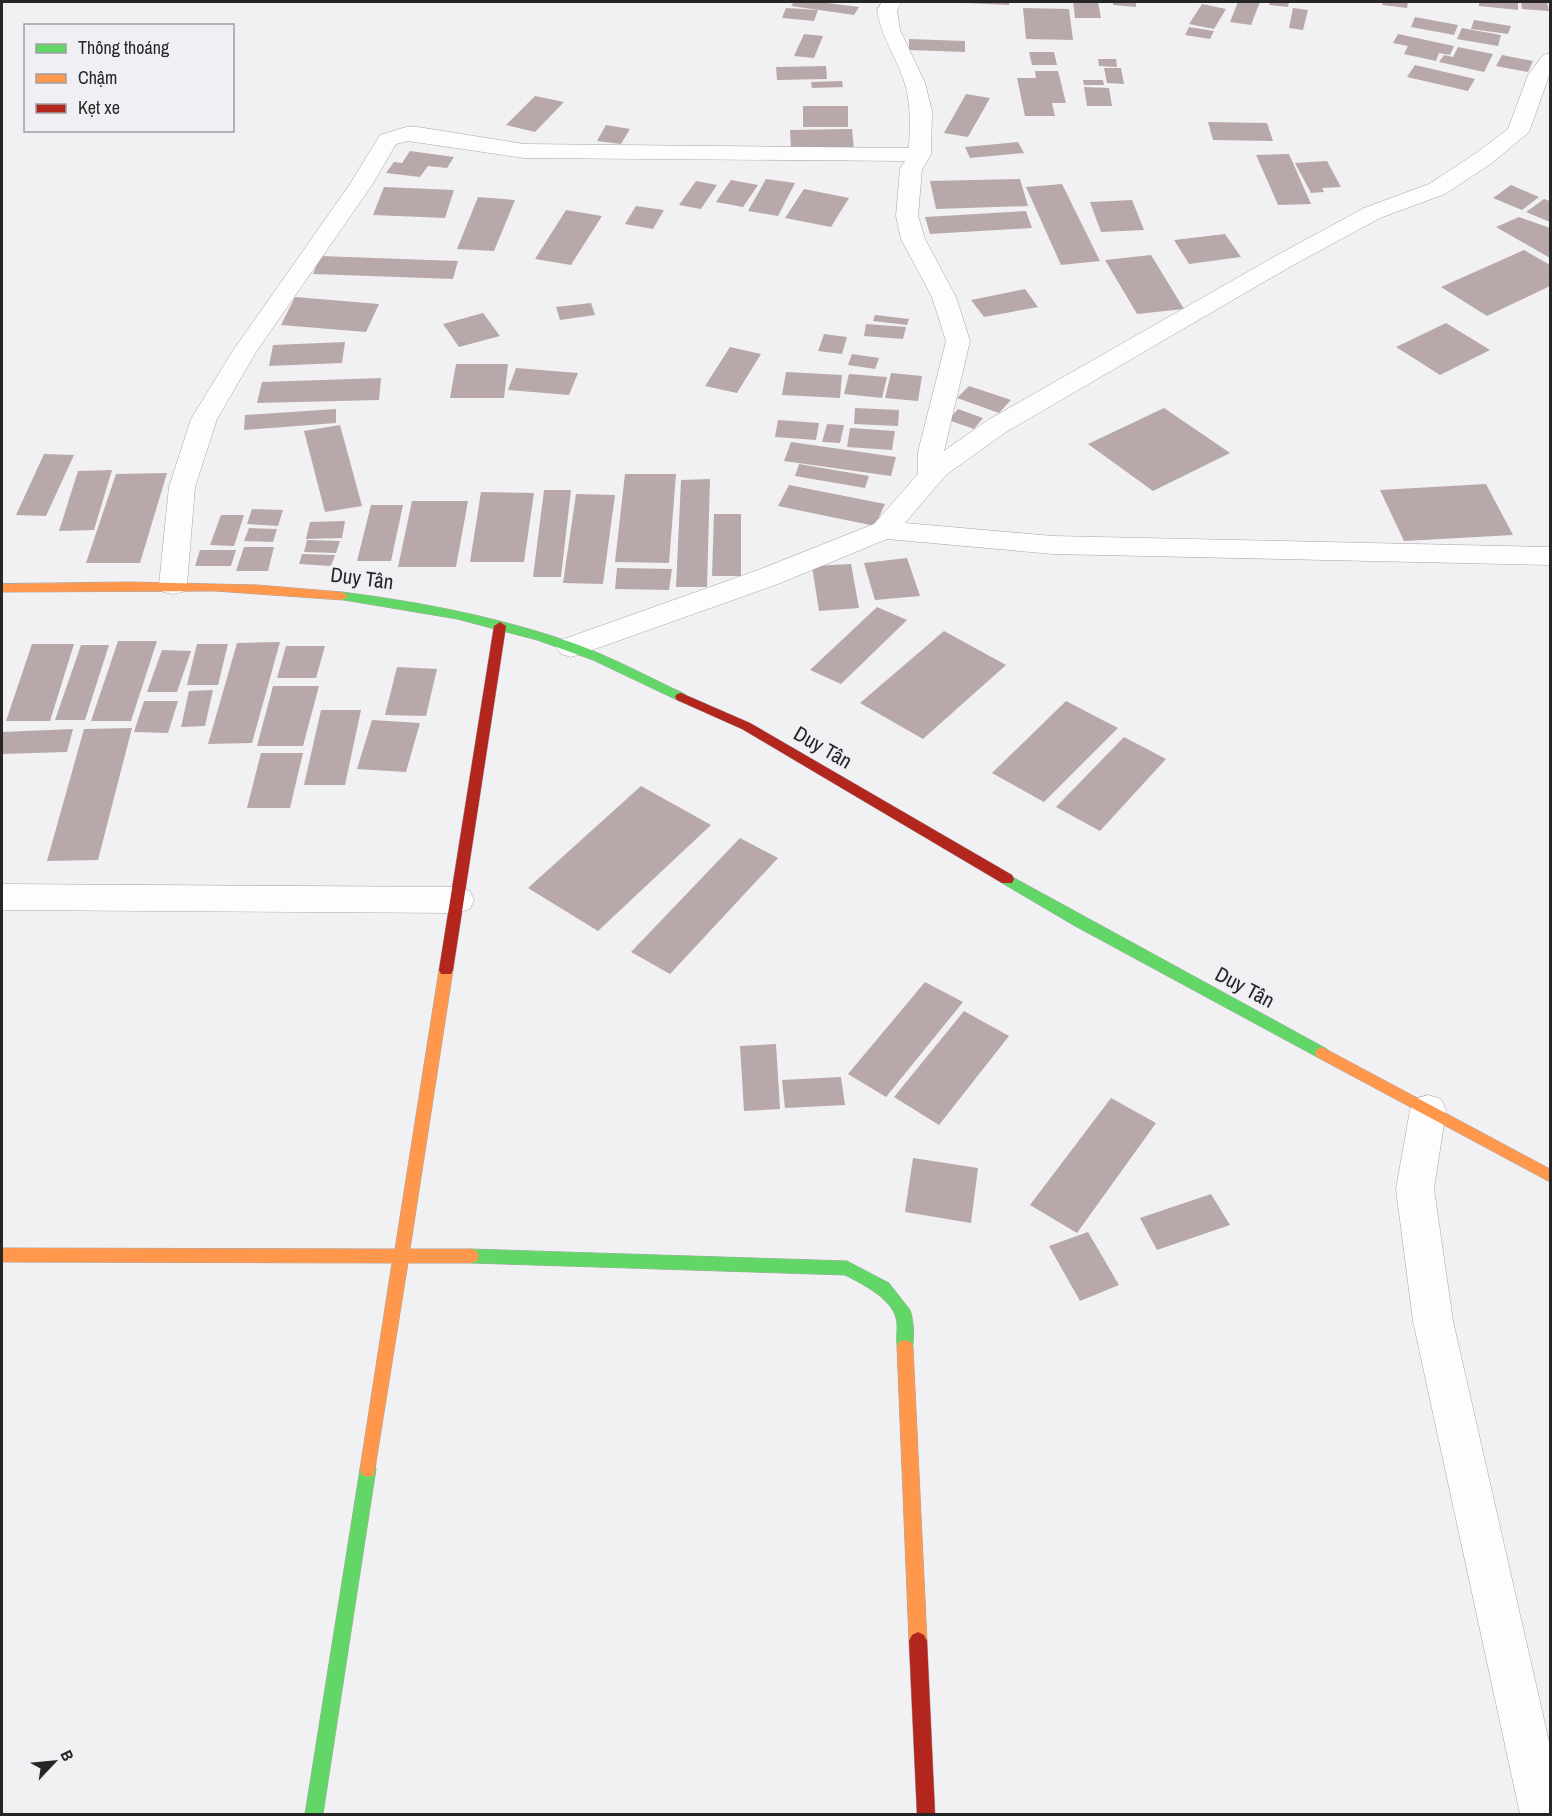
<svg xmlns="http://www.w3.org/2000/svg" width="1552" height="1816" font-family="'Archivo Narrow',sans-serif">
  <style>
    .building { fill: #b9a8a9 }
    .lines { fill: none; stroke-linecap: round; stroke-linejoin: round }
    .street-casing { stroke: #a5a5a7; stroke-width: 1 }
    .fast-casing { stroke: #a5a5a7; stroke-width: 1 }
    .slow-casing { stroke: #a5a5a7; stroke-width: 1 }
    .jam-casing { stroke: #a5a5a7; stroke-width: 1 }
    .street { fill: #fdfdfd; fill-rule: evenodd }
    .fast { fill: #63d668; fill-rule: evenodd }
    .slow { fill: #ff974d; fill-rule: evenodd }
    .jam { fill: #b3261e; fill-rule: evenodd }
    .labels { text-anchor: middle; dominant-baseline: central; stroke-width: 6; stroke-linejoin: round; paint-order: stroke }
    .street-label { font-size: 21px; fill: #262627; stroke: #f0f0f4 }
  </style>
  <rect width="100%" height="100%" fill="#f1f1f3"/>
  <g class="building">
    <path d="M 794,2 L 819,2 L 859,7 L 854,15 L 791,6 Z"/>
    <path d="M 965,2 L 1009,2 L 1009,5 L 965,3 Z"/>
    <path d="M 1073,2 L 1098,2 L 1101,18 L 1075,18 Z"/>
    <path d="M 1113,2 L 1136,2 L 1136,7 L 1113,5 Z"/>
    <path d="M 1238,2 L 1260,2 L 1251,25 L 1230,22 Z"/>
    <path d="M 1270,2 L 1289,2 L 1288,7 L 1269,5 Z"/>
    <path d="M 1383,2 L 1408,2 L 1407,8 L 1382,5 Z"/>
    <path d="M 1479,2 L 1518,2 L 1518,10 L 1479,6 Z"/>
    <path d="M 1521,2 L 1547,2 L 1549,11 L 1522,9 Z"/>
    <path d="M 1202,4 L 1226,9 L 1214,29 L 1189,24 Z"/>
    <path d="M 786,8 L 818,10 L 814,21 L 782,18 Z"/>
    <path d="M 1023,8 L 1069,9 L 1073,40 L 1026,39 Z"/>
    <path d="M 1293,8 L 1308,10 L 1303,30 L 1289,28 Z"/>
    <path d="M 1415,17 L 1458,25 L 1454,35 L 1411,27 Z"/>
    <path d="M 1474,20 L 1511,26 L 1508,34 L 1471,29 Z"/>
    <path d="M 1189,27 L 1214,31 L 1210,39 L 1185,35 Z"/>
    <path d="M 1462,28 L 1501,35 L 1498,46 L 1457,39 Z"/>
    <path d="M 804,34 L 823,36 L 814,58 L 794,56 Z"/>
    <path d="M 1398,34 L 1454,46 L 1450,55 L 1439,53 L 1436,61 L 1404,54 L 1408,46 L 1393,43 Z"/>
    <path d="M 909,39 L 965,41 L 965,52 L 909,50 Z"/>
    <path d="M 1458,47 L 1493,54 L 1484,72 L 1439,62 L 1444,55 L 1453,57 Z"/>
    <path d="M 1029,52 L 1054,52 L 1057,65 L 1032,65 Z"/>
    <path d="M 1502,55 L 1533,61 L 1528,72 L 1496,66 Z"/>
    <path d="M 1098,59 L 1116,59 L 1117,67 L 1099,66 Z"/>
    <path d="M 1415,65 L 1475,79 L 1468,91 L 1407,77 Z"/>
    <path d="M 826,66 L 827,79 L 777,80 L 776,67 Z"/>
    <path d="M 1104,68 L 1121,68 L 1124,84 L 1107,83 Z"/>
    <path d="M 1035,71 L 1058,71 L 1066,103 L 1052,103 L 1055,116 L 1025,116 L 1017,78 L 1036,78 Z"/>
    <path d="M 1083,80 L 1103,80 L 1104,85 L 1084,85 Z"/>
    <path d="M 842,81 L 843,87 L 812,88 L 811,82 Z"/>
    <path d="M 1084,87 L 1109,88 L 1112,106 L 1087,106 Z"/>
    <path d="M 966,94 L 990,98 L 968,137 L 944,133 Z"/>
    <path d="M 535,96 L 564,102 L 535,132 L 506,125 Z"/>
    <rect x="803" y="106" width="45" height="21"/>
    <path d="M 1208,122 L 1267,123 L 1273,141 L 1213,140 Z"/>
    <path d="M 606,125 L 630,129 L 621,144 L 597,141 Z"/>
    <path d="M 852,129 L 854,150 L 791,151 L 790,130 Z"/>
    <path d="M 1018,142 L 1024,153 L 970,158 L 965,147 Z"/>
    <path d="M 410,151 L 454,157 L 447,168 L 428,166 L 420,177 L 386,173 L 394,162 L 402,163 Z"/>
    <path d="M 1289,154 L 1311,204 L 1278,205 L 1256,155 Z"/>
    <path d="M 1327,161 L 1341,187 L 1322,188 L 1324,192 L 1311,193 L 1295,163 Z"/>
    <path d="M 766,179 L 795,183 L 778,216 L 748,211 Z"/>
    <path d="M 1020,179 L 1028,206 L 936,209 L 930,181 Z"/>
    <path d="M 731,180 L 758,185 L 743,207 L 716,202 Z"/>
    <path d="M 696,181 L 717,185 L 701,209 L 679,205 Z"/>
    <path d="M 1062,184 L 1100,261 L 1061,265 L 1026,187 Z"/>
    <path d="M 1511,185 L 1539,197 L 1522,210 L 1493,198 Z"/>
    <path d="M 384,187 L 454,190 L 445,218 L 373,215 Z"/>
    <path d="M 804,189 L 849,198 L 831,227 L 785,218 Z"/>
    <path d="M 478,197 L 515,200 L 494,251 L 457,249 Z"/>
    <path d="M 1544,199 L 1550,201 L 1550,222 L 1526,212 Z"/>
    <path d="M 1132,200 L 1144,230 L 1101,232 L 1090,202 Z"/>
    <path d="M 636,206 L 664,210 L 653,229 L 625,224 Z"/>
    <path d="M 566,210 L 602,216 L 571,265 L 535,259 Z"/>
    <path d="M 1026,211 L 1032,228 L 930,234 L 925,217 Z"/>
    <path d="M 1519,217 L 1550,228 L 1550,258 L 1496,227 Z"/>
    <path d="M 1225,234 L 1241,257 L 1189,264 L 1174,240 Z"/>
    <path d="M 1524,250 L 1550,265 L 1550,286 L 1487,316 L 1441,287 Z"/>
    <path d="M 1151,255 L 1184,309 L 1137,314 L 1105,260 Z"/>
    <path d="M 320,256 L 458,261 L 453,279 L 313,274 Z"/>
    <path d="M 1025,289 L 1038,307 L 984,317 L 971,300 Z"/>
    <path d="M 295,297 L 379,304 L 366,332 L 281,325 Z"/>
    <path d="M 591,303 L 595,315 L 560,320 L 556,307 Z"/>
    <path d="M 483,313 L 500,336 L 459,347 L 443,324 Z"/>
    <path d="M 875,315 L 909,319 L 907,325 L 873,321 Z"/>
    <path d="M 1446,323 L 1490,350 L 1440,375 L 1396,347 Z"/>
    <path d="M 866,324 L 906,327 L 903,339 L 864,336 Z"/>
    <path d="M 824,334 L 847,337 L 842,354 L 818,351 Z"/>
    <path d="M 345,342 L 342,363 L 269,366 L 273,345 Z"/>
    <path d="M 730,347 L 761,354 L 737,393 L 705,386 Z"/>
    <path d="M 852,354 L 879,358 L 875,369 L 848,365 Z"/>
    <path d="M 456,364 L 508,364 L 504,398 L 450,398 Z"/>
    <path d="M 516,368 L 578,373 L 569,395 L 508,390 Z"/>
    <path d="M 786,372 L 842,375 L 840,398 L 782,395 Z"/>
    <path d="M 891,373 L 922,376 L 918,401 L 885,398 Z"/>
    <path d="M 849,374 L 887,377 L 882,398 L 844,394 Z"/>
    <path d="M 381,378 L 379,400 L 257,403 L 262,382 Z"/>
    <path d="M 969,386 L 1011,400 L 999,413 L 957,398 Z"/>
    <path d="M 855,408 L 899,410 L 898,426 L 854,424 Z"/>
    <path d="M 1164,408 L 1230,453 L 1153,491 L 1088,444 Z"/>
    <path d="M 336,409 L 336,423 L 244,430 L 245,415 Z"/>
    <path d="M 958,409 L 983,418 L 974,429 L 948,420 Z"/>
    <path d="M 778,420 L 819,423 L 816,440 L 775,437 Z"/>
    <path d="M 827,424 L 844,425 L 840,443 L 822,442 Z"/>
    <path d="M 340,425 L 362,506 L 325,512 L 304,431 Z"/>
    <path d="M 850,428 L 895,431 L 892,450 L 847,447 Z"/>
    <path d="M 791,442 L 896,457 L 891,476 L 784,461 Z"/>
    <path d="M 44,454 L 74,455 L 46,516 L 16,515 Z"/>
    <path d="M 799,464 L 869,476 L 865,488 L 795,476 Z"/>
    <path d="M 112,470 L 94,530 L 59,531 L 78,471 Z"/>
    <path d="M 167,473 L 140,563 L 86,563 L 116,474 Z"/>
    <path d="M 625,474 L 676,474 L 669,563 L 615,562 Z"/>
    <path d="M 710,479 L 707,587 L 676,587 L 681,480 Z"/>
    <path d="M 1486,484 L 1513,535 L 1404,541 L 1380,490 Z"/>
    <path d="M 789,485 L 885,504 L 875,526 L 778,506 Z"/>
    <path d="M 544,490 L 571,490 L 561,577 L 533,577 Z"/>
    <path d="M 481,492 L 534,493 L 524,562 L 470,562 Z"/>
    <path d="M 576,494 L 615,495 L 603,584 L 563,583 Z"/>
    <path d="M 412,501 L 468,501 L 456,567 L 398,567 Z"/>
    <path d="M 371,505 L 403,505 L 391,561 L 357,561 Z"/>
    <path d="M 252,509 L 283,510 L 278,526 L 247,524 Z"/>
    <path d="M 714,514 L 741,514 L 741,576 L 712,576 Z"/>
    <path d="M 221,515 L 244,515 L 234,546 L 210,545 Z"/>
    <path d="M 345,521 L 342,538 L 306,539 L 310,522 Z"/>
    <path d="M 249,528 L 277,529 L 273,542 L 244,541 Z"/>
    <path d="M 307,540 L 340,541 L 336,553 L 304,552 Z"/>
    <path d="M 244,547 L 274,547 L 268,571 L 236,571 Z"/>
    <path d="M 200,550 L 236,550 L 231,566 L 195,566 Z"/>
    <path d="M 302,554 L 335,555 L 331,566 L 299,564 Z"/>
    <path d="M 907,558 L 920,596 L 875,600 L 864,563 Z"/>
    <path d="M 851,564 L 859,608 L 819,611 L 812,566 Z"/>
    <path d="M 617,568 L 672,569 L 669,590 L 615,589 Z"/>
    <path d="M 877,607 L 907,620 L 841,684 L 810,670 Z"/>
    <path d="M 944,631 L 1006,665 L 923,739 L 860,703 Z"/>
    <path d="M 118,641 L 157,641 L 131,721 L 91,721 Z"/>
    <path d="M 280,642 L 252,743 L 208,744 L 237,643 Z"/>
    <path d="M 32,644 L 74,644 L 50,721 L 6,721 Z"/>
    <path d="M 197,644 L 228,644 L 218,685 L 187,685 Z"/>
    <path d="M 81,645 L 109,645 L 85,720 L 55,720 Z"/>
    <path d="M 286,646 L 325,646 L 316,678 L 277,678 Z"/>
    <path d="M 162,650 L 191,651 L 177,692 L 147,692 Z"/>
    <path d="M 397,667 L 437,669 L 426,716 L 385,715 Z"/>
    <path d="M 273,686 L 319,686 L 303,746 L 257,746 Z"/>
    <path d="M 213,690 L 205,726 L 181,727 L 189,691 Z"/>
    <path d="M 144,701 L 178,701 L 168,733 L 134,732 Z"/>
    <path d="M 1066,701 L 1118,728 L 1044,802 L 992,773 Z"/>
    <path d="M 321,710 L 361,710 L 345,785 L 304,785 Z"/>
    <path d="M 372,720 L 420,723 L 406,772 L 357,769 Z"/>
    <path d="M 132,728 L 98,860 L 47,861 L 84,729 Z"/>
    <path d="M 73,729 L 67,752 L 2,754 L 2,732 Z"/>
    <path d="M 1124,737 L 1166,759 L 1100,831 L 1056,807 Z"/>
    <path d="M 261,753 L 303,753 L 290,808 L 247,808 Z"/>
    <path d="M 641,786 L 711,825 L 598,931 L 528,888 Z"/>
    <path d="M 740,838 L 778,858 L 670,974 L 631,952 Z"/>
    <path d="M 925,982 L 963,1002 L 886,1097 L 848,1074 Z"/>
    <path d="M 964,1011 L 1009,1036 L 939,1125 L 894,1097 Z"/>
    <path d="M 776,1044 L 780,1109 L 744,1111 L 740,1046 Z"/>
    <path d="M 841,1077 L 845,1105 L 785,1108 L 782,1080 Z"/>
    <path d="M 1111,1098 L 1156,1123 L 1077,1233 L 1030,1205 Z"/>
    <path d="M 913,1158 L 978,1168 L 971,1223 L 905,1212 Z"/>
    <path d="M 1211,1194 L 1230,1225 L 1157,1250 L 1140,1218 Z"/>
    <path d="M 1088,1232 L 1119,1285 L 1080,1301 L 1049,1246 Z"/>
  </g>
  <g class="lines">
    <g class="street-casing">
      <g id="street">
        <path d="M 882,2 L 902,2 L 897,10 L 900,30 L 925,83 L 932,111 L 931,155 L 922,169 L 918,216 L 925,239 L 956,297 L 970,341 L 944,451 L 988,420 L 1272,258 L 1364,208 L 1429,184 L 1476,153 L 1508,129 L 1528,75 L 1543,55 L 1550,53 L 1550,73 L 1529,132 L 1492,163 L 1445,194 L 1380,218 L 1288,268 L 1006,432 L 946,475 L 905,523 L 1053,536 L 1550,547 L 1550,565 L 1053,554 L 887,539 L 778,584 L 581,654 L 571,657 L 561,654 L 556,647 L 561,640 L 758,570 L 874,524 L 918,474 L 918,452 L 946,341 L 932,297 L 901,239 L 896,216 L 900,169 L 905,161 L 524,158 L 408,141 L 396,144 L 372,185 L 256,352 L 217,419 L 195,487 L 187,585 L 183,592 L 173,594 L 163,592 L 159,585 L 169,487 L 191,419 L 232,352 L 350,184 L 380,135 L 406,127 L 418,127 L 524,144 L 909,148 C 910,126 911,105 905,84 C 897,58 881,37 877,10 Z"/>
        <path d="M 2,884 L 458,887 L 470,891 L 474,900 L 470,909 L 458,913 L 2,910 Z"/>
        <path d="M 1428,1095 L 1441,1099 L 1446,1110 L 1434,1189 L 1453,1321 L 1550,1746 L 1550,1814 L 1520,1814 L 1413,1321 L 1396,1189 L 1410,1110 L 1415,1099 Z"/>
      </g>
    </g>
    <g class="fast-casing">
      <g id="fast">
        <path d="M 342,592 C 420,602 499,617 573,643 C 612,657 648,677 685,694 L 687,697 L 681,701 L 677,700 L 593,660 L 537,640 L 457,619 L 338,599 L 336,596 Z"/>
        <path d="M 1007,874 L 1327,1049 L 1329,1053 L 1327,1057 L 1322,1059 L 1317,1057 L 1075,926 L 1002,883 L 1000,879 Z"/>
        <path d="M 471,1249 L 847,1261 L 889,1283 L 910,1310 C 914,1320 915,1342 911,1352 L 905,1354 L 899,1352 C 894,1341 899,1329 896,1318 C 891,1298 862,1284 845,1275 L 471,1263 L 465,1261 L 463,1256 L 465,1251 Z"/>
        <path d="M 368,1461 L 374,1463 L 376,1469 L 323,1814 L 305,1814 L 360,1469 L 362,1463 Z"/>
      </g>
    </g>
    <g class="slow-casing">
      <g id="slow">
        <path d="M 130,582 L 257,585 L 342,592 L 348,596 L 342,600 L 215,591 L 2,592 L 2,584 Z"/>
        <path d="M 446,965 L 451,966 L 453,970 L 410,1249 L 471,1249 L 477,1251 L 479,1256 L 477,1261 L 471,1263 L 408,1263 L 374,1475 L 368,1477 L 362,1475 L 360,1469 L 392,1263 L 2,1262 L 2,1248 L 395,1249 L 439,970 L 441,966 Z"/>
        <path d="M 1322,1047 L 1550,1169 L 1550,1182 L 1317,1057 L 1315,1053 L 1317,1049 Z"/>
        <path d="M 905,1340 L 911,1342 L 913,1347 L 927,1641 L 924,1647 L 918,1650 L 912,1647 L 909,1641 L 897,1347 L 899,1342 Z"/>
      </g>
    </g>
    <g class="jam-casing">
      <g id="jam">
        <path d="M 500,622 L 506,626 L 453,970 L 451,974 L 441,974 L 439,970 L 494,626 Z"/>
        <path d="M 681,693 L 750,723 L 1012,875 L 1014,879 L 1012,883 L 1002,883 L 742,729 L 677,700 L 675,697 L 677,694 Z"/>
        <path d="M 918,1632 L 924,1635 L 927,1641 L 935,1814 L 917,1814 L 909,1641 L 912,1635 Z"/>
      </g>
    </g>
    <use href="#street" class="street"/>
    <use href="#fast" class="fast"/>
    <use href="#slow" class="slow"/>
    <use href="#jam" class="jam"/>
  </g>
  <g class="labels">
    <g class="street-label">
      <text transform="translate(362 578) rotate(7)">Duy Tân</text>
      <text transform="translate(823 747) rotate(30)">Duy Tân</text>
      <text transform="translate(1245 987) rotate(28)">Duy Tân</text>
    </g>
  </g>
  <rect width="1552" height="1816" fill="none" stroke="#262627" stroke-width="6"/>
  <rect x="24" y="24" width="210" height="108" fill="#f0f0f4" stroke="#9f9fa2" stroke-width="1.5"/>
  <rect x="36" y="44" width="30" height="9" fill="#63d668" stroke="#9f9fa2" stroke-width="1.5"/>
  <text x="78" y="54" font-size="18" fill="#262627">Thông thoáng</text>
  <rect x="36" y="74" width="30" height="9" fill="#ff974d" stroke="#9f9fa2" stroke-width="1.5"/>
  <text x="78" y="84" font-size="18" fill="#262627">Chậm</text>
  <rect x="36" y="104" width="30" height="9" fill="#b3261e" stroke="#9f9fa2" stroke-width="1.5"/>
  <text x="78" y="114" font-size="18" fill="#262627">Kẹt xe</text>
  <g transform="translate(54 1762) rotate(64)" stroke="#f0f0f4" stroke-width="4.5" paint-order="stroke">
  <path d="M0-4.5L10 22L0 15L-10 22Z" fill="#262627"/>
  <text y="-9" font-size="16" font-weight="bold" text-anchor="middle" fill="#262627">B</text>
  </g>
</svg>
